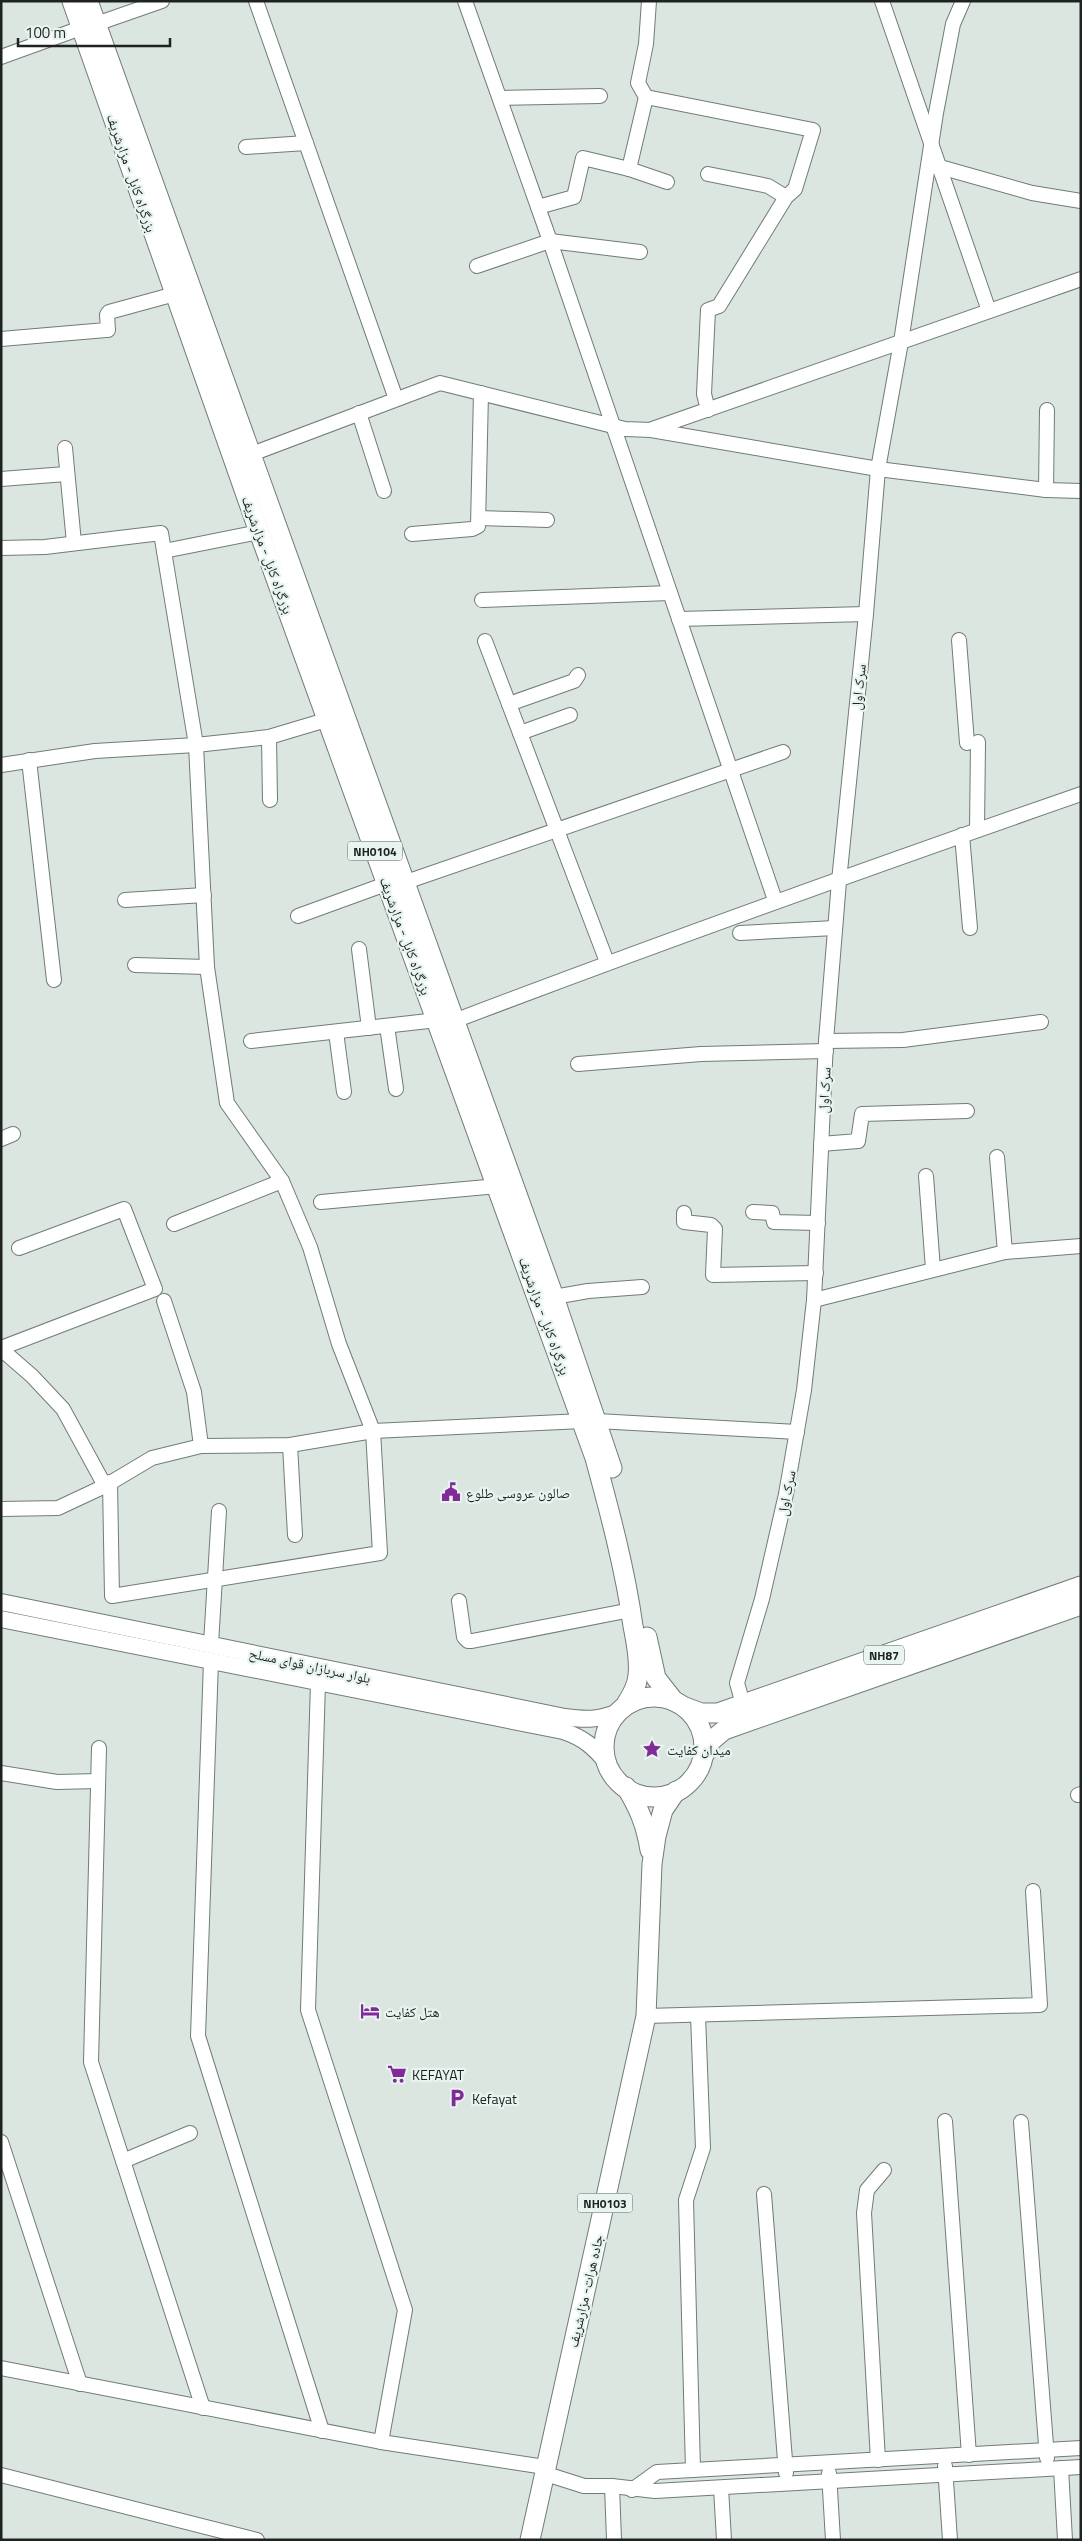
<svg xmlns="http://www.w3.org/2000/svg" width="1082" height="2541" font-family="'Titillium Web','Noto Naskh Arabic',sans-serif">
  <style>
    .lines { fill: none; stroke-linecap: round; stroke-linejoin: round }
    .minor-casing { stroke: #717b77; stroke-width: 16 }
    .major-casing { stroke: #717b77; stroke-width: 18 }
    .highway-casing { stroke: #717b77; stroke-width: 21 }
    .minor { stroke: #fff; stroke-width: 14 }
    .major { stroke: #fff; stroke-width: 16 }
    .highway { stroke: #fff; stroke-width: 19 }
    .labels { text-anchor: middle; dominant-baseline: central; stroke-width: 4.5; stroke-linejoin: round; paint-order: stroke }
    .shield { fill: #e8f4ef; stroke: #5b615e; stroke-width: 1 }
    .shield-label { font-size: 12px; font-weight: bold; fill: #1e2220 }
    .street-label { font-size: 14px; fill: #1e2220; stroke: #e8f4ef }
    .poi-label { font-size: 14px; fill: #1e2220; stroke: #e8f4ef; text-anchor: start }
  </style>
  <rect width="100%" height="100%" fill="#dbe6e1"/>
  <g class="lines">
    <g class="minor-casing">
      <g id="minor">
        <path d="M 256,1 L 396,399"/>
        <path d="M 465,1 L 550,241 L 775,900"/>
        <path d="M 649,1 L 646,44 L 638,83 L 646,97 L 813,130 L 795,189 L 786,197 L 719,306 L 708,310 L 704,394 L 708,410"/>
        <path d="M 882,1 L 989,311"/>
        <path d="M 96,24 L 162,1"/>
        <path d="M 1,57 L 81,28"/>
        <path d="M 500,98 L 600,96"/>
        <path d="M 246,147 L 306,143"/>
        <path d="M 940,167 L 1032,193 L 1081,201"/>
        <path d="M 629,169 L 646,97"/>
        <path d="M 708,174 L 768,186 L 786,197"/>
        <path d="M 538,207 L 574,197 L 583,158 L 629,169 L 667,182"/>
        <path d="M 477,266 L 550,241 L 640,252"/>
        <path d="M 1,339 L 106,330 L 108,330 L 107,315 L 109,312 L 175,294"/>
        <path d="M 359,413 L 384,491"/>
        <path d="M 652,429 L 1081,279"/>
        <path d="M 65,448 L 74,543"/>
        <path d="M 249,455 L 440,383 L 625,429 L 651,430 L 878,469 L 1046,490 L 1081,491"/>
        <path d="M 1,479 L 66,474"/>
        <path d="M 1046,490 L 1047,410"/>
        <path d="M 479,518 L 547,520"/>
        <path d="M 412,534 L 472,529 L 478,526 L 481,393"/>
        <path d="M 1,548 L 45,547 L 161,533 L 196,745 L 207,967 L 227,1103 L 282,1181 L 310,1247 L 339,1344 L 373,1431 L 380,1553 L 112,1596 L 110,1482"/>
        <path d="M 164,551 L 259,532"/>
        <path d="M 482,600 L 670,593"/>
        <path d="M 679,619 L 866,614"/>
        <path d="M 959,640 L 967,743"/>
        <path d="M 485,641 L 607,962"/>
        <path d="M 509,704 L 574,681 L 578,675"/>
        <path d="M 520,733 L 570,715"/>
        <path d="M 269,737 L 270,800"/>
        <path d="M 29,760 L 54,980"/>
        <path d="M 1,765 L 95,751 L 196,745 L 269,737 L 336,717"/>
        <path d="M 977,830 L 978,742"/>
        <path d="M 962,835 L 970,928"/>
        <path d="M 403,883 L 783,752"/>
        <path d="M 125,900 L 204,895"/>
        <path d="M 298,916 L 386,884"/>
        <path d="M 740,933 L 835,928"/>
        <path d="M 359,949 L 369,1028"/>
        <path d="M 135,965 L 207,967"/>
        <path d="M 454,1021 C 662,942 871,867 1081,794"/>
        <path d="M 387,1026 L 396,1089"/>
        <path d="M 336,1032 L 344,1092"/>
        <path d="M 251,1041 L 437,1020"/>
        <path d="M 826,1041 L 903,1040 L 1041,1022"/>
        <path d="M 578,1064 L 701,1054 L 826,1051"/>
        <path d="M 1,1139 L 13,1134"/>
        <path d="M 821,1144 L 858,1141 L 862,1114 L 967,1111"/>
        <path d="M 997,1157 L 1005,1252"/>
        <path d="M 926,1176 L 933,1269"/>
        <path d="M 321,1202 L 498,1186"/>
        <path d="M 753,1212 L 772,1213 L 774,1222 L 818,1223"/>
        <path d="M 684,1213 L 684,1222 L 711,1225 L 715,1229 L 713,1275 L 816,1273"/>
        <path d="M 174,1224 L 282,1181"/>
        <path d="M 554,1297 L 588,1291 L 642,1287"/>
        <path d="M 814,1300 L 1005,1252 L 1081,1246"/>
        <path d="M 164,1301 L 194,1392 L 201,1446"/>
        <path d="M 1,1348 L 155,1289 L 124,1209 L 19,1248"/>
        <path d="M 1,1349 L 32,1376 L 63,1409 L 105,1486"/>
        <path d="M 597,1421 L 797,1432"/>
        <path d="M 290,1445 L 295,1535"/>
        <path d="M 1,1509 L 58,1508 L 105,1486 L 152,1458 L 201,1446 L 290,1445 L 373,1431 L 583,1421"/>
        <path d="M 459,1601 L 464,1637 L 468,1641 L 472,1641 L 631,1610"/>
        <path d="M 211,1644 L 219,1511"/>
        <path d="M 211,1661 L 198,2036 L 322,2431"/>
        <path d="M 318,1683 L 308,2010 L 405,2310 L 381,2442"/>
        <path d="M 743,1704 L 737,1683 L 762,1599 L 786,1494 L 804,1390 L 814,1300 L 826,1041 L 839,881 L 866,614 L 878,469 L 901,342 L 936,113 L 953,24 L 963,1"/>
        <path d="M 99,1748 L 91,2062 L 203,2408"/>
        <path d="M 1,1773 L 57,1782 L 98,1781"/>
        <path d="M 1078,1795 L 1081,1794"/>
        <path d="M 646,2016 L 1040,2005 L 1033,1891"/>
        <path d="M 945,2121 L 969,2455"/>
        <path d="M 1021,2122 L 1047,2458"/>
        <path d="M 1,2142 L 80,2384"/>
        <path d="M 123,2161 L 190,2133"/>
        <path d="M 764,2194 L 786,2473"/>
        <path d="M 1,2368 L 381,2442 L 545,2467"/>
        <path d="M 878,2460 L 864,2213 L 867,2190 L 884,2170"/>
        <path d="M 945,2466 L 950,2540"/>
        <path d="M 1061,2468 L 1065,2540"/>
        <path d="M 693,2470 L 686,2200 L 703,2148 L 698,2015"/>
        <path d="M 543,2473 L 584,2486 L 612,2486 L 655,2491 L 1081,2467"/>
        <path d="M 829,2473 L 833,2540"/>
        <path d="M 1,2475 L 257,2540"/>
        <path d="M 612,2486 L 614,2540"/>
        <path d="M 721,2488 L 724,2540"/>
        <path d="M 632,2490 L 657,2472 L 1081,2448"/>
      </g>
    </g>
    <g class="major-casing">
      <g id="major">
        <path d="M 1,1602 L 565,1717 C 586,1720 599,1720 618,1712"/>
        <path d="M 1,1619 L 563,1731 C 584,1738 594,1747 608,1764"/>
      </g>
    </g>
    <g class="highway-casing">
      <g id="highway">
        <path d="M 72,1 L 259,532 L 595,1458 C 610,1513 625,1569 633,1626 C 636,1642 640,1659 638,1675 C 637,1687 631,1696 625,1706"/>
        <path d="M 88,1 L 554,1297 L 612,1468"/>
        <path d="M 647,1637 L 656,1678 L 674,1701"/>
        <circle cx="654" cy="1747" r="50"/>
        <path d="M 685,1707 L 701,1713 L 718,1713 L 1081,1586"/>
        <path d="M 704,1755 L 711,1741 L 724,1730 L 1081,1605"/>
        <path d="M 626,1787 C 639,1808 646,1825 650,1850"/>
        <path d="M 530,2540 L 646,2016 L 652,1864 L 656,1836 L 663,1810 L 676,1791"/>
      </g>
    </g>
    <use href="#minor" class="minor"/>
    <use href="#major" class="major"/>
    <use href="#highway" class="highway"/>
  </g>
  <defs>
    <g id="civic-bare" transform="scale(1.5)"><path d="M-.6-6.5H3V-4.5H.6V-3L4-1V1h2V6H-6V1h2V-1L-.6-3ZM-1.2 2.5V6h2.4V2.5Z" fill="#812b99" stroke="#e8f4ef" stroke-width="2.5" paint-order="stroke"/></g>
    <g id="sight-bare" transform="scale(1.5)"><path d="M0-6L1.8-2.2L6-1.7L2.9 1.2L3.7 5.4L0 3.3L-3.7 5.4L-2.9 1.2L-6-1.7L-1.8-2.2Z" fill="#812b99" stroke="#e8f4ef" stroke-width="2.5" paint-order="stroke"/></g>
    <g id="hotel-bare" transform="scale(1.5)"><path d="M-6-4.5h1.5V1H6V5H4.5V3h-9V5H-6ZM-4 0a1.8 1.8 0 1 1 3.6 0ZM.5 0V-2.5h3Q6-2.5 6 0Z" fill="#812b99" stroke="#e8f4ef" stroke-width="2.5" paint-order="stroke"/></g>
    <g id="supermarket-bare" transform="scale(1.5)"><path d="M-6-5.5h2.5l.6 2H6L4.5 2H-2.5L-4.4-4H-6ZM-1.5 3.2a1.3 1.3 0 1 0 .1 0ZM3 3.2a1.3 1.3 0 1 0 .1 0Z" fill="#812b99" stroke="#e8f4ef" stroke-width="2.5" paint-order="stroke"/></g>
    <g id="parking-bare" transform="scale(1.5)"><path d="M-3.5-5.5H1a3.5 3.5 0 0 1 0 7H-1V5.5H-3.5ZM-1-3.4V-.6H.8a1.4 1.4 0 0 0 0-2.8Z" fill="#812b99" stroke="#e8f4ef" stroke-width="2.5" paint-order="stroke"/></g>
  </defs>
  <g fill-rule="evenodd">
    <use href="#civic-bare" x="451" y="1492"/>
    <use href="#sight-bare" x="652" y="1749"/>
    <use href="#hotel-bare" x="370" y="2011"/>
    <use href="#supermarket-bare" x="397" y="2074"/>
    <use href="#parking-bare" x="457" y="2098"/>
  </g>
  <g class="labels">
    <g class="shield">
      <rect x="347.5" y="841.5" width="55" height="19" rx="4"/>
      <rect x="864" y="1645.5" width="40" height="19" rx="4"/>
      <rect x="577.5" y="2193.5" width="55" height="19" rx="4"/>
    </g>
    <g class="shield-label">
      <text x="375" y="851">NH0104</text>
      <text x="884" y="1655">NH87</text>
      <text x="605" y="2203">NH0103</text>
    </g>
    <g class="street-label">
      <text transform="translate(132 173) rotate(71)">بزرگراه کابل - مزارشریف</text>
      <text transform="translate(268 555) rotate(70)">بزرگراه کابل - مزارشریف</text>
      <text transform="translate(858 687) rotate(-84)">سرک اول</text>
      <text transform="translate(406 936) rotate(70)">بزرگراه کابل - مزارشریف</text>
      <text transform="translate(824 1090) rotate(-87)">سرک اول</text>
      <text transform="translate(545 1316) rotate(70)">بزرگراه کابل - مزارشریف</text>
      <text transform="translate(786 1493) rotate(-79)">سرک اول</text>
      <text transform="translate(310 1665) rotate(12)">بلوار سربازان قوای مسلح</text>
      <text transform="translate(585 2291) rotate(-77)">جاده هرات- مزارشریف</text>
    </g>
    <g class="poi-label">
      <text x="466" y="1492">صالون عروسی طلوع</text>
      <text x="667" y="1749">میدان کفایت</text>
      <text x="385" y="2011">هتل کفایت</text>
      <text x="412" y="2074">KEFAYAT</text>
      <text x="472" y="2098">Kefayat</text>
    </g>
  </g>
  <rect width="1082" height="2541" fill="none" stroke="#1e2220" stroke-width="5"/>
  <path d="M18 38v8h152v-8" fill="none" stroke="#1e2220" stroke-width="2.5"/>
  <text x="25" y="38" font-size="15" fill="#1e2220" stroke="#e8f4ef" stroke-width="4" paint-order="stroke">100 m</text>
</svg>
